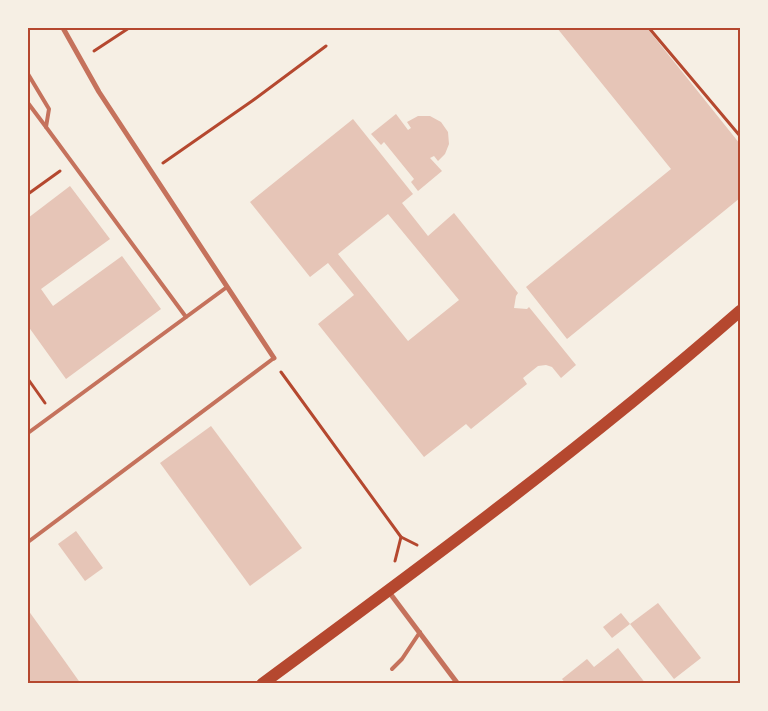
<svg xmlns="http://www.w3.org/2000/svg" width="768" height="711" font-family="Commissioner,sans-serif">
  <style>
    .building { fill: #e6c5b7; fill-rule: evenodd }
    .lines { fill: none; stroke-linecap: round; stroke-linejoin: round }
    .path { stroke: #b5482f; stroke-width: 3 }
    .service { stroke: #c5725c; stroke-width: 4 }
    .minor { stroke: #c5725c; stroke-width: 5 }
    .primary { stroke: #b5482f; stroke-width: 12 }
    .neatline { fill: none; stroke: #b5482f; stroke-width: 2 }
  </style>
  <rect width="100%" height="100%" fill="#f6efe4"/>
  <g class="building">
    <path d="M 557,28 L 647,28 L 740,144 L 740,198 L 567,339 L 526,287 L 671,169 Z"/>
    <path d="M 396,114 L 408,130 L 411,128 L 407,122 L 418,116 L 430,116 L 441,122 L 448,132 L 449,144 L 445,154 L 438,161 L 434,156 L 430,158 L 442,171 L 418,191 L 411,182 L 414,179 L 384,142 L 381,145 L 371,134 Z"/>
    <path d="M 353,119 L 413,194 L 402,203 L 428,236 L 454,213 L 518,293 L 516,296 L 514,308 L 527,309 L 529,307 L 576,365 L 561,378 L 552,367 L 546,365 L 538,366 L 523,378 L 527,384 L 471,429 L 466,424 L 424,457 L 318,324 L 354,295 L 328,263 L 310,277 L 250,202 ZM 388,214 L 459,300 L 408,341 L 338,254 Z"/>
    <path d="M 70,186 L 110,239 L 41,289 L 53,306 L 122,256 L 161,309 L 66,379 L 28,326 L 28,218 Z"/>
    <path d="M 211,426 L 302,548 L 250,586 L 160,463 Z"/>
    <path d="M 76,531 L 103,568 L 85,581 L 58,544 Z"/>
    <path d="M 658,603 L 701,658 L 674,679 L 630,624 Z"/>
    <path d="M 28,610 L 64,660 L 81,684 L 28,684 Z"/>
    <path d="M 621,613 L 630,624 L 612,638 L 603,627 Z"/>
    <path d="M 618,648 L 646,684 L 627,684 L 625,681 L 623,684 L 566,684 L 562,679 L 587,659 L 594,667 Z"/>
  </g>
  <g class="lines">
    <g class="path">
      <path d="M 649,28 L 740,136"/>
      <path d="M 94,51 L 129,28"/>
      <path d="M 163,163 L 252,101 L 326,46"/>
      <path d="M 28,194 L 60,171"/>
      <path d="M 281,372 L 401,537 L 395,561"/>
      <path d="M 28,379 L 45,403"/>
      <path d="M 401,537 L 417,545"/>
    </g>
    <g class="service">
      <path d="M 28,74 L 49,109 L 46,127 L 186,317"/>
      <path d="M 28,103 L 46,127"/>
      <path d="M 28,433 L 227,287"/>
      <path d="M 28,542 L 274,358"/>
      <path d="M 392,669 L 402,659 L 420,632"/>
    </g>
    <g class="minor">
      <path d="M 63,28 L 99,92 L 274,358"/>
      <path d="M 389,592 L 458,684"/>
    </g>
    <path class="primary" d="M 262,684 C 425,564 588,444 740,311"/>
  </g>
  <rect width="768" height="711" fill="none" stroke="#f6efe4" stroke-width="58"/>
  <rect x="29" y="29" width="710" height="653" class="neatline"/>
</svg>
